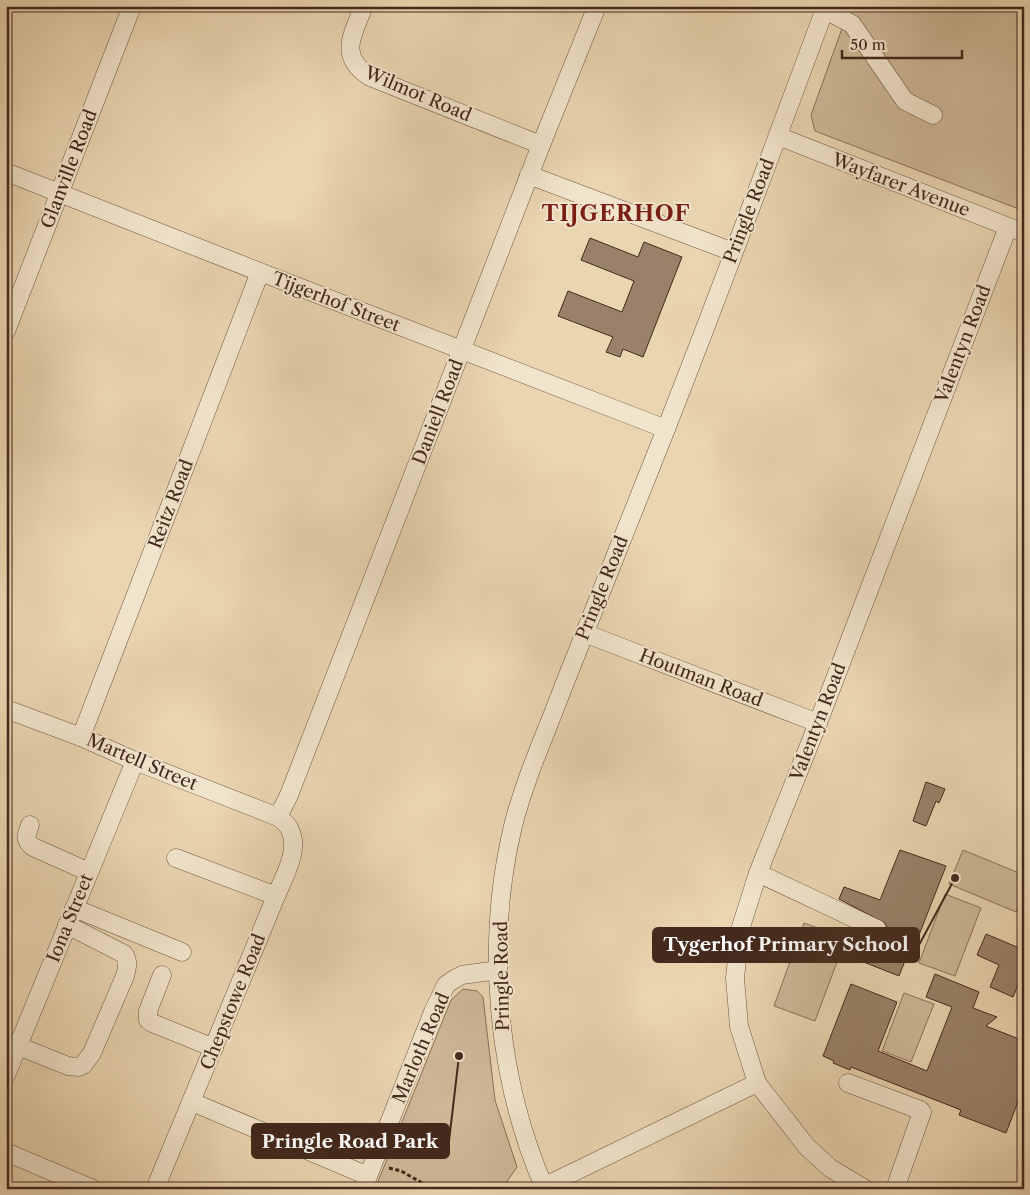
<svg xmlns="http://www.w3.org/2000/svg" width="1030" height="1195" font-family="'Libre Caslon Text',serif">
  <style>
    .green { fill: #ceb898; stroke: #88705a }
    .building { fill: #9a826a; stroke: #43291d }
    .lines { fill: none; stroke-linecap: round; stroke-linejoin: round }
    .minor-casing { stroke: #6d5442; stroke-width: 19 }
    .path { stroke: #43291d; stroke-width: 3; stroke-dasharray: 4 2.5; stroke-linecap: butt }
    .minor { stroke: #f1e4cc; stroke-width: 18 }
    .labels { text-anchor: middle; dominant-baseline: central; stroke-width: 4; stroke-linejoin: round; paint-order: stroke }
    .street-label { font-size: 18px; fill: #43291d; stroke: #f1e4cc }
    .district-label { font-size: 22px; font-weight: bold; letter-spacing: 1px; fill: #7a1f14; stroke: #f1e4cc }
    .leader { fill: none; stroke: #43291d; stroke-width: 2 }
    .callout-dot { fill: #43291d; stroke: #f1e4cc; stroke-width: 2 }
    .callout { fill: #43291d; stroke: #43291d; stroke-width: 2 }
    .callout-label { font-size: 19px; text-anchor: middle; font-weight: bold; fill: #fff }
  </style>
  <rect width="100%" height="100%" fill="#ead5b1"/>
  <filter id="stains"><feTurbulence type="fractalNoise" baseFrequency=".004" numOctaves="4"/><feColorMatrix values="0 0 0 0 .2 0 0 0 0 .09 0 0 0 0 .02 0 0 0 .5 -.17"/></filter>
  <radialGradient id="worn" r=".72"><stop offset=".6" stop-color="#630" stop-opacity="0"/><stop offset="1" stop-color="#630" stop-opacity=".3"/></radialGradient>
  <g class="green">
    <path d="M 850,6 L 1024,6 L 1024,211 L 815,131 L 811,115 Z"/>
    <path d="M 963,850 L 1024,875 L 1024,893 L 1016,912 L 949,884 Z"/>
    <path d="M 945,894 L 981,908 L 955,976 L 919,963 Z"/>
    <path d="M 804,923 L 846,938 L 815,1021 L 774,1006 Z"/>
    <path d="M 463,989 L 477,991 L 483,997 L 495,1100 L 517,1167 L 503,1187 L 500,1189 L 375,1189 L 451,1000 Z"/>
    <path d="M 904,993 L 934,1004 L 911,1062 L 882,1051 Z"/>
  </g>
  <g class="building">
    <path d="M 590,238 L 638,257 L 644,242 L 682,257 L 643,357 L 623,349 L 620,357 L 606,352 L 613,337 L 558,316 L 568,291 L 622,312 L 634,281 L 581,260 Z"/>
    <path d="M 926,782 L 945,789 L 939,803 L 936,801 L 926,826 L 913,821 Z"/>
    <path d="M 900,850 L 946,866 L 919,935 L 916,933 L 899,976 L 861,961 L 870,937 L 878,939 L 886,934 L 887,928 L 885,923 L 839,899 L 844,887 L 880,900 Z"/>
    <path d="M 986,934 L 1024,950 L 1024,971 L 1013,997 L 990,987 L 999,965 L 977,955 Z"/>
    <path d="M 935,974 L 979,992 L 973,1008 L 997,1017 L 986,1026 L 1024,1041 L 1024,1101 L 1019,1099 L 1006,1133 L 959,1115 L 961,1110 L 851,1067 L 850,1070 L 833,1063 L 834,1061 L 823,1056 L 851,984 L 897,1002 L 878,1051 L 927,1071 L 952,1007 L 926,997 Z"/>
  </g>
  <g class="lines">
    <g class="minor-casing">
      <g id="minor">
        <path d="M 364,6 C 352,36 338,56 370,77 L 541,145"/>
        <path d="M 825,10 L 852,24 L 905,101 L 933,115"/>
        <path d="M 778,136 L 1024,233"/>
        <path d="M 6,172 L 260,272 L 666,429"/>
        <path d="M 529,175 L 733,252"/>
        <path d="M 6,331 L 132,6"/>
        <path d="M 584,633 L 818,723"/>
        <path d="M 6,709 L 81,737 L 135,761 L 278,817 C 282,820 287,824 289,828 C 301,849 284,876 276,896 L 155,1189"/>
        <path d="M 81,737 L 260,272"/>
        <path d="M 278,817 L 289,795 L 541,145 L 597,6"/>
        <path d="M 30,825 C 27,835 23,839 33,847 L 89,872"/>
        <path d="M 176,858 L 276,896"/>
        <path d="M 758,873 L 877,929"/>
        <path d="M 74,908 L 182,952"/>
        <path d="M 162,975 L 148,1011 L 148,1020 L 152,1023 L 214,1048"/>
        <path d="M 18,1046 L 68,1066 L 79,1067 L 83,1065 L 92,1053 L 125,976 C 127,968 129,961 124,954 L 67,925"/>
        <path d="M 6,1075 L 135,761"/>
        <path d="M 848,1083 L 920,1110 L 922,1112 L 895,1189"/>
        <path d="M 192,1102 L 368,1176"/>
        <path d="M 6,1152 L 93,1189"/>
        <path d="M 363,1189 L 433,1012 L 446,985 L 453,980 L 462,975 L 498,970"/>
        <path d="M 539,1189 L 757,1083"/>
        <path d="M 545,1189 C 496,1078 485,943 513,826 C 525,778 547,731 564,685 C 597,601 631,518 664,434 C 720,292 773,149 826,6"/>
        <path d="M 865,1189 L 830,1168 L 807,1147 L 757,1083 L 739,1026 L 735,978 L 740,930 L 758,873 L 818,723 L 1008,227"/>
      </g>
    </g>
    <path class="path" d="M 389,1168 L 401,1171 L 433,1189"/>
    <use href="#minor" class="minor"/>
  </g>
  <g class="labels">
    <g class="street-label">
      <text transform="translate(418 94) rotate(23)">Wilmot Road</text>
      <text transform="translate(69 169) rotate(-69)">Glanville Road</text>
      <text transform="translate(901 185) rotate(21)">Wayfarer Avenue</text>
      <text transform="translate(749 211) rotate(-69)">Pringle Road</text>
      <text transform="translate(336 302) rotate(21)">Tijgerhof Street</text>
      <text transform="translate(963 344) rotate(-69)">Valentyn Road</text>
      <text transform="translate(438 412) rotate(-69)">Daniell Road</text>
      <text transform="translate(171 504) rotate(-69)">Reitz Road</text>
      <text transform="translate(602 588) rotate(-68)">Pringle Road</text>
      <text transform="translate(701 678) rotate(21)">Houtman Road</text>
      <text transform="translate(818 722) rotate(-69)">Valentyn Road</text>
      <text transform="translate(142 762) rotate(23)">Martell Street</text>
      <text transform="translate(70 918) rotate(-68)">Iona Street</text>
      <text transform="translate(502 976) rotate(-91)">Pringle Road</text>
      <text transform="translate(233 1002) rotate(-68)">Chepstowe Road</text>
      <text transform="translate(421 1048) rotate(-67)">Marloth Road</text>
    </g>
    <g class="district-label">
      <text x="616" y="213">TIJGERHOF</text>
    </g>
  </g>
  <path class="leader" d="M955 878L919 945M459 1056L449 1141"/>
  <g class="callout-dot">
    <circle cx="955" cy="878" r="5"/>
    <circle cx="459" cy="1056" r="5"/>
  </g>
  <g class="callout">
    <rect x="653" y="928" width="266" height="34" rx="5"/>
    <rect x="252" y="1124" width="197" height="34" rx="5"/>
  </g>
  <g class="callout-label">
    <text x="786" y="951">Tygerhof Primary School</text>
    <text x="350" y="1148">Pringle Road Park</text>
  </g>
  <rect width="1030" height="1195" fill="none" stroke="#ead5b1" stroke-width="25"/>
  <rect x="8" y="8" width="1015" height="1180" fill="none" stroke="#43291d" stroke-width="2.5"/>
  <rect x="12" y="12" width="1005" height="1170" fill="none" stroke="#43291d"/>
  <path d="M842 50v8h120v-8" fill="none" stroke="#43291d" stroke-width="2.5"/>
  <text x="850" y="50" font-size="15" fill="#43291d" stroke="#f1e4cc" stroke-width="4" paint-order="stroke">50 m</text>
  <rect width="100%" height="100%" filter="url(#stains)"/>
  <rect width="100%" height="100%" fill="url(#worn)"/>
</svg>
